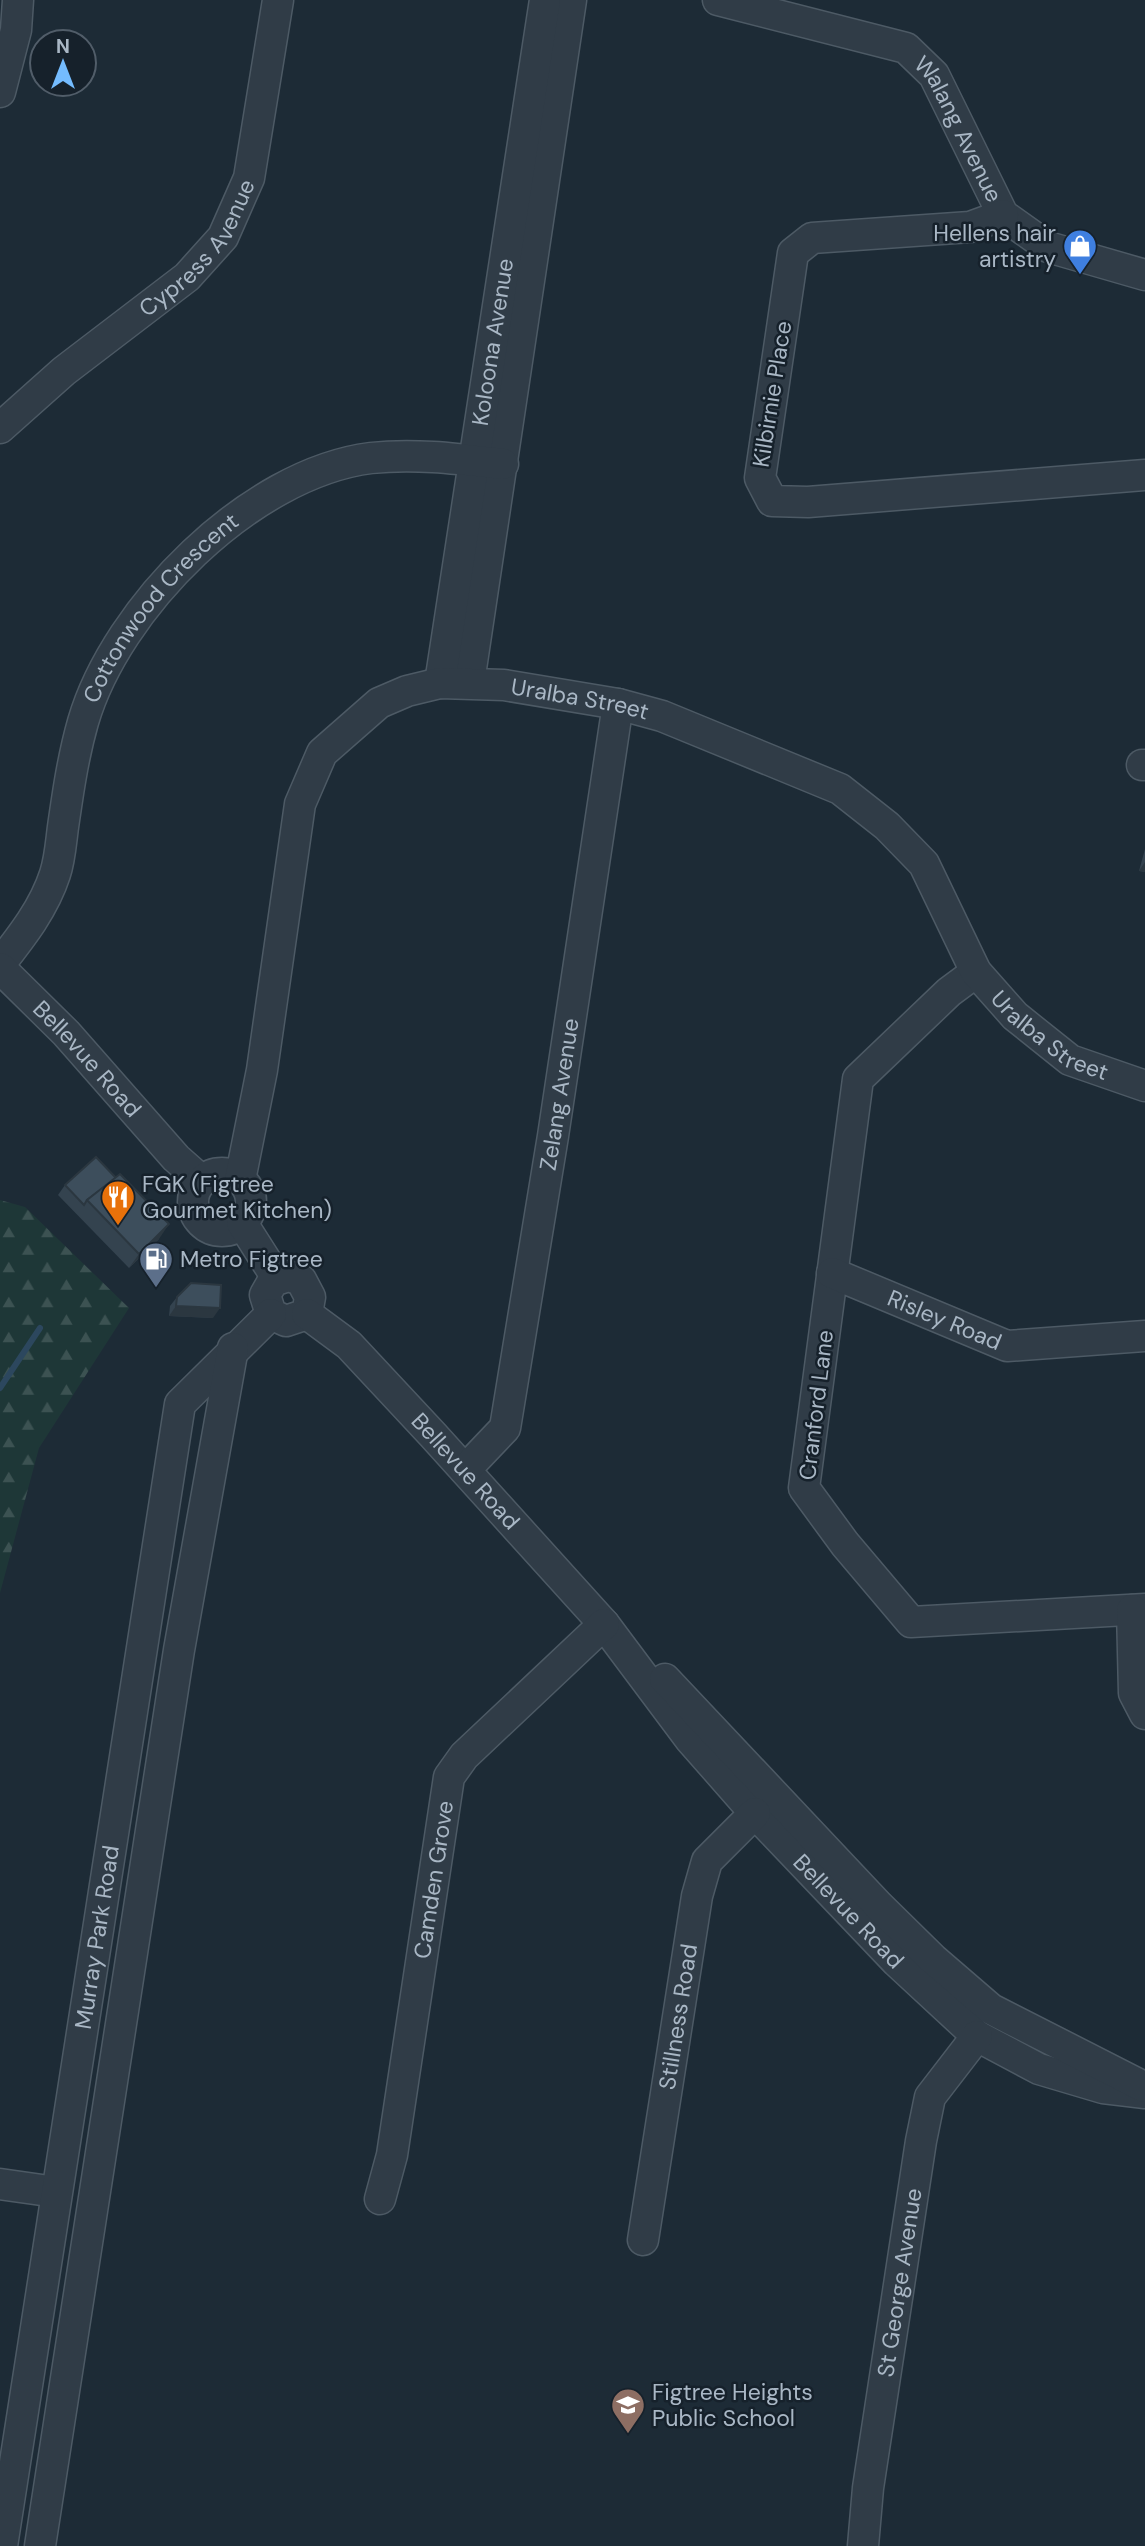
<svg xmlns="http://www.w3.org/2000/svg" width="1145" height="2546" font-family="'DM Sans',sans-serif">
  <style>
    .forest { fill: url(#forest-firs) }
    .lines { fill: none; stroke-linecap: round; stroke-linejoin: round }
    .stream { stroke: #2c475e; stroke-width: 6 }
    .minor-casing { stroke: #4d5a65; stroke-width: 33 }
    .minor { stroke: #303c47; stroke-width: 30 }
    .wall { fill: #34434f }
    .shaded-wall { fill: #2b3740 }
    .building { fill: #3d4e5c; stroke: #2b3740; stroke-width: 2 }
    .labels { text-anchor: middle; dominant-baseline: central; stroke-width: 5; stroke-linejoin: round; paint-order: stroke }
    .street-label { font-size: 23px; fill: #a9b7c5; stroke: #16212b }
    .poi-label { font-size: 23px; fill: #a9b7c5; stroke: #16212b; text-anchor: start }
  </style>
  <defs>
    <pattern id="forest-firs" width="22" height="20" patternUnits="userSpaceOnUse" patternTransform="scale(1.75)"><rect width="22" height="20" fill="#1e3737"/><path d="M5 1l3.5 6h-7zM16 11l3.5 6h-7z" fill="#3c5252"/></pattern>
  </defs>
  <rect width="100%" height="100%" fill="#1d2b36"/>
  <path class="forest" d="M 0,1200 L 25,1207 L 129,1308 L 39,1448 L 0,1593 Z"/>
  <g class="lines">
    <path class="stream" d="M 0,1388 L 40,1328"/>
    <g class="minor-casing">
      <g id="minor">
        <path id="s1" d="M 718,0 L 906,48 L 934,75 L 1003,215 L 1048,247 L 1145,275"/>
        <path d="M 0,92 L 16,30 L 18,0"/>
        <path d="M 1003,215 L 970,227 L 812,238 L 793,253 L 760,478 L 772,501 L 808,502 L 1145,475"/>
        <path id="s2" d="M 0,428 L 64,371 L 187,277 L 223,237 L 249,178 L 278,0"/>
        <path d="M 469,682 L 571,0"/>
        <path id="s3" d="M 440,683 L 545,0"/>
        <path d="M 1142,765 L 1145,765"/>
        <path id="s4" d="M 0,964 C 22,936 44,908 55,874 C 60,859 61,842 63,827 C 68,792 73,757 83,722 C 116,608 250,473 371,458 C 415,453 460,459 503,464"/>
        <path id="s5" d="M 0,968 L 66,1033 L 176,1158 L 202,1181"/>
        <path d="M 976,972 L 949,992 L 858,1079 L 804,1488 L 845,1544 L 911,1622 L 1145,1609"/>
        <circle cx="222" cy="1202" r="29"/>
        <path id="s6" d="M 240,1180 L 262,1070 L 300,804 L 322,753 L 379,703 L 407,691 L 440,683 L 504,685 L 618,704 L 662,716 L 840,789 L 887,826 L 924,864 L 976,972 L 1015,1016 L 1070,1060 L 1145,1086"/>
        <path d="M 242,1223 L 277,1278"/>
        <path id="s7" d="M 832,1273 L 1007,1346 L 1145,1336"/>
        <path d="M 288,1276 L 301,1280 L 310,1297 L 307,1314 L 286,1321 L 271,1314 L 265,1295 L 273,1281 Z"/>
        <path id="s8" d="M 307,1314 L 349,1345 L 433,1435 L 604,1624 L 690,1739 L 755,1813 L 897,1962 L 977,2036 L 1039,2069 L 1103,2088 L 1145,2093"/>
        <path id="s9" d="M 465,1470 L 505,1428 L 553,1136 L 618,704"/>
        <path d="M 1132,1610 L 1134,1693 L 1145,1714"/>
        <path d="M 665,1679 L 879,1906 L 933,1959 L 991,2009 L 1144,2087"/>
        <path d="M 0,2184 L 56,2192"/>
        <path id="s10" d="M 380,2199 L 392,2155 L 449,1777 L 464,1756 L 604,1624"/>
        <path id="s11" d="M 643,2240 L 697,1896 L 707,1861 L 755,1813"/>
        <path id="s12" d="M 2,2546 L 180,1404 L 271,1314"/>
        <path d="M 40,2546 L 179,1650 L 233,1348"/>
        <path id="s13" d="M 863,2546 L 868,2488 L 921,2141 L 930,2097 L 977,2036"/>
      </g>
    </g>
    <use href="#minor" class="minor"/>
  </g>
  <g class="wall">
    <path d="M 1145,849 L 1145,872 L 1139,871 Z"/>
    <path d="M 65,1185 L 159,1239 L 129,1268 L 58,1195 Z"/>
    <path d="M 177,1297 L 213,1318 L 169,1316 L 170,1306 Z"/>
  </g>
  <g class="shaded-wall">
    <path d="M 1145,862 L 1145,872 L 1139,871 Z"/>
    <path d="M 169,1224 L 159,1239 L 129,1268 L 139,1254 Z"/>
    <path d="M 176,1306 L 220,1308 L 213,1318 L 169,1316 Z"/>
  </g>
  <g class="building">
    <path d="M 96,1157 L 116,1178 L 87,1200 L 84,1205 L 65,1185 Z"/>
    <path d="M 120,1174 L 169,1224 L 139,1254 L 87,1200 Z"/>
    <path d="M 191,1283 L 221,1285 L 220,1308 L 176,1306 L 177,1297 Z"/>
  </g>
  <defs>
    <g id="shop-pin" transform="scale(1.75)"><path d="M0 17L-7.5 6A9.5 9.5 0 1 1 7.5 6Z" fill="#3f7fe0" stroke="#16212b"/><path d="M-5-2.5h2.3a2.7 3.5 0 0 1 5.4 0H5L5.5 6h-11ZM-1.5-2.5h3a1.5 2.3 0 0 0-3 0Z" fill="#fff"/></g>
    <g id="restaurant-pin" transform="scale(1.75)"><path d="M0 17L-7.5 6A9.5 9.5 0 1 1 7.5 6Z" fill="#e8710a" stroke="#16212b"/><path d="M-5-6h1v4h1v-4h1v4h1v-4h1v5L-1.5 .5V6h-2V.5L-5-1ZM5-6V6H3V1.5H1.5Q1.5-4 5-6Z" fill="#fff"/></g>
    <g id="fuel-pin" transform="scale(1.75)"><path d="M0 17L-7.5 6A9.5 9.5 0 1 1 7.5 6Z" fill="#5c6f8a" stroke="#16212b"/><path d="M-5.5-6h7V0h2V4h1.3V-2.5L3-4.5l.8-.8L6-3V5H2.5V1h-1V6h-7ZM-4.2-4.7v3.2H.2V-4.7Z" fill="#fff"/></g>
    <g id="school-pin" transform="scale(1.75)"><path d="M0 17L-7.5 6A9.5 9.5 0 1 1 7.5 6Z" fill="#8d6e63" stroke="#16212b"/><path d="M0-5L7-2L0 1L-7-2ZM-4 1L0 2.5L4 1V4Q0 6-4 4Z" fill="#fff"/></g>
  </defs>
  <g fill-rule="evenodd">
    <use href="#shop-pin" x="1080" y="246"/>
    <use href="#restaurant-pin" x="118" y="1197"/>
    <use href="#fuel-pin" x="156" y="1259"/>
    <use href="#school-pin" x="628" y="2405"/>
  </g>
  <g class="labels">
    <g class="street-label">
      <text stroke="none"><textPath href="#s1" startOffset="292">Walang Avenue</textPath></text>
      <text stroke="none"><textPath href="#s2" startOffset="270">Cypress Avenue</textPath></text>
      <text stroke="none"><textPath href="#s3" startOffset="345">Koloona Avenue</textPath></text>
      <text transform="translate(772 394) rotate(-81)">Kilbirnie Place</text>
      <text stroke="none"><textPath href="#s4" startOffset="401">Cottonwood Crescent</textPath></text>
      <text stroke="none"><textPath href="#s6" startOffset="718">Uralba Street</textPath></text>
      <text stroke="none"><textPath href="#s6" startOffset="1326">Uralba Street</textPath></text>
      <text stroke="none"><textPath href="#s5" startOffset="126">Bellevue Road</textPath></text>
      <text stroke="none"><textPath href="#s9" startOffset="396">Zelang Avenue</textPath></text>
      <text stroke="none"><textPath href="#s7" startOffset="122">Risley Road</textPath></text>
      <text transform="translate(816 1405) rotate(-83)">Cranford Lane</text>
      <text stroke="none"><textPath href="#s8" startOffset="224">Bellevue Road</textPath></text>
      <text stroke="none"><textPath href="#s10" startOffset="324">Camden Grove</textPath></text>
      <text stroke="none"><textPath href="#s8" startOffset="808">Bellevue Road</textPath></text>
      <text stroke="none"><textPath href="#s12" startOffset="616">Murray Park Road</textPath></text>
      <text stroke="none"><textPath href="#s11" startOffset="226">Stillness Road</textPath></text>
      <text stroke="none"><textPath href="#s13" startOffset="266">St George Avenue</textPath></text>
    </g>
    <g class="poi-label">
      <text x="1056" y="233" text-anchor="end">Hellens hair<tspan x="1056" dy="26">artistry</tspan></text>
      <text x="142" y="1184">FGK (Figtree<tspan x="142" dy="26">Gourmet Kitchen)</tspan></text>
      <text x="180" y="1259">Metro Figtree</text>
      <text x="652" y="2392">Figtree Heights<tspan x="652" dy="26">Public School</tspan></text>
    </g>
  </g>
  <g transform="translate(63 63)"><circle r="33" fill="#16212b" stroke="#515d69" stroke-width="2"/>
  <path d="M0-5L12 26L0 18L-12 26Z" fill="#74bcff"/>
  <text y="-10" font-size="19" font-weight="bold" text-anchor="middle" fill="#a9b7c5">N</text>
  </g>
</svg>
